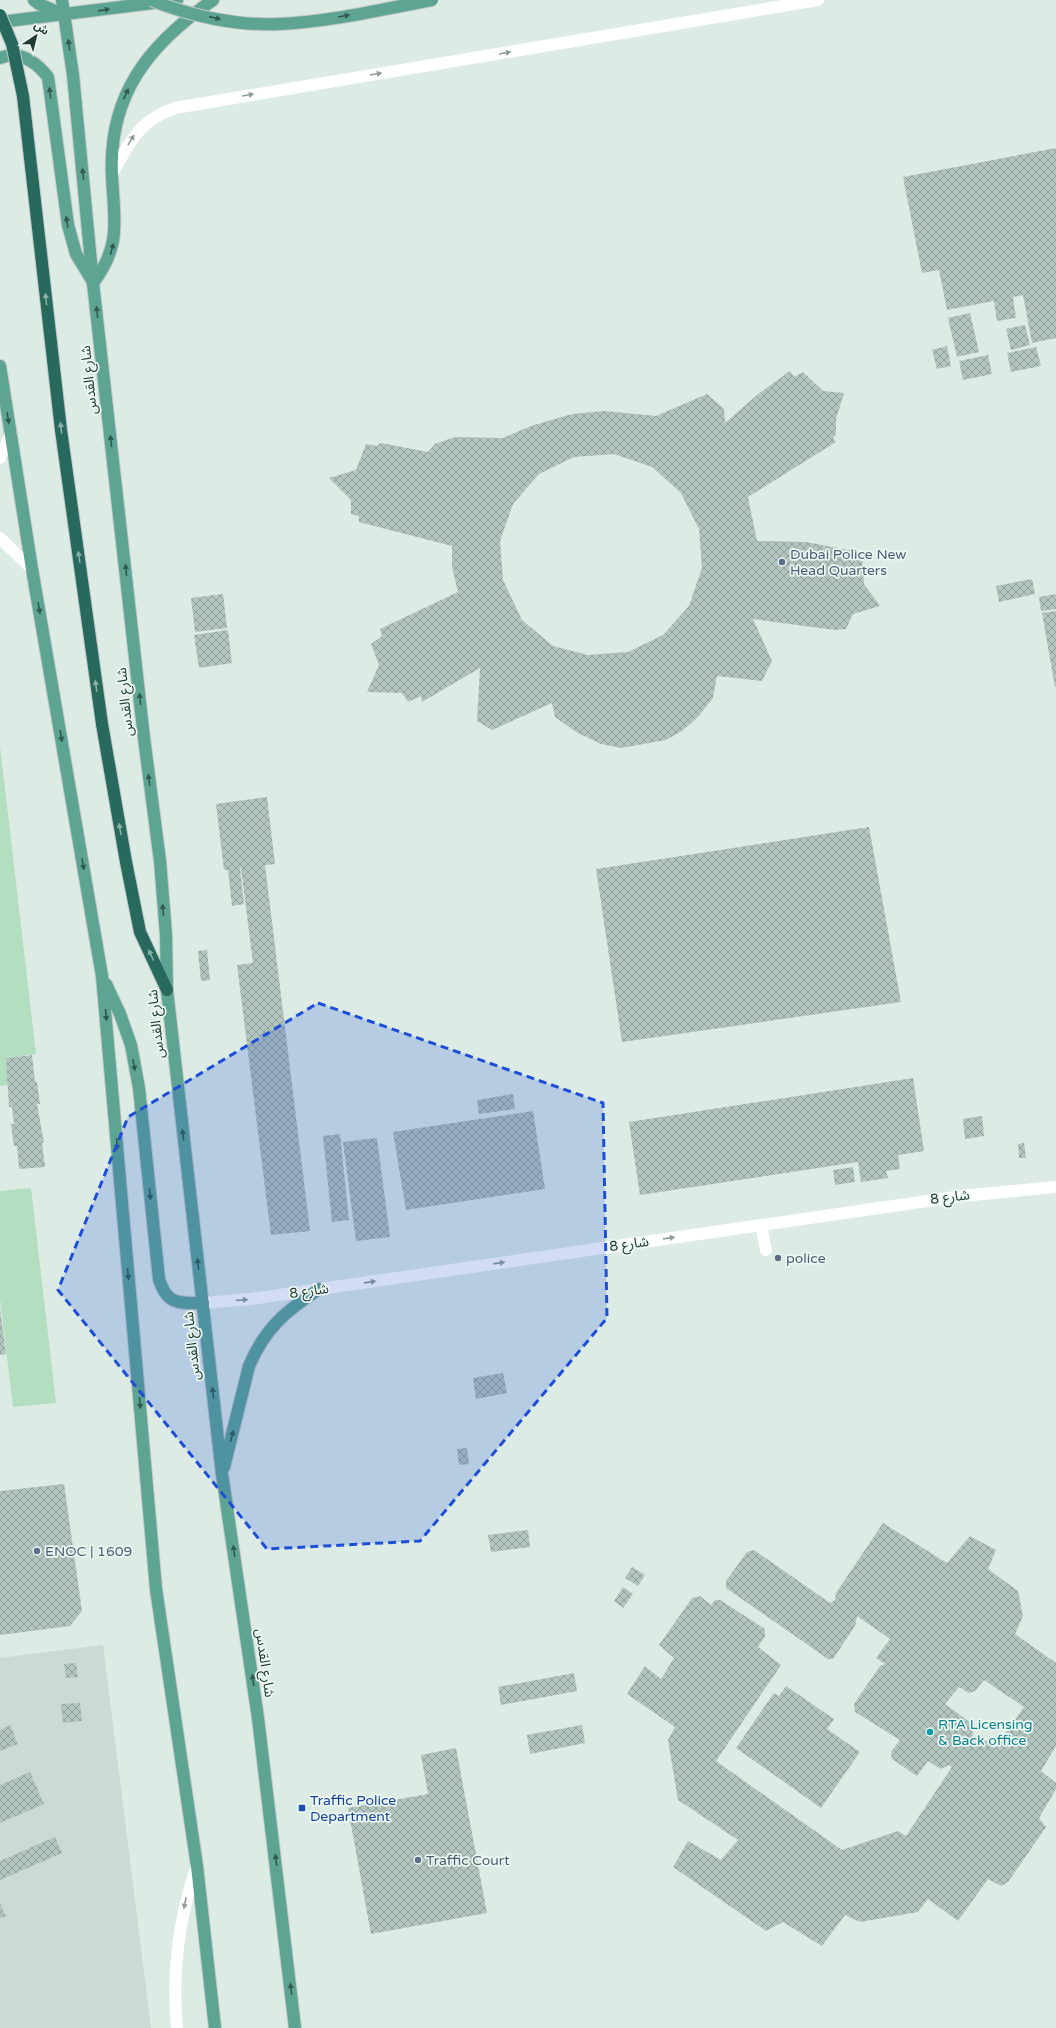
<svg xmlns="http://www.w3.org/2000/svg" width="1056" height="2028" font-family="'Varela Round','Noto Sans Arabic',sans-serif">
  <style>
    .built { fill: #cbdad4 }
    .green { fill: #b3dec0 }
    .building { fill: url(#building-cross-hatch); fill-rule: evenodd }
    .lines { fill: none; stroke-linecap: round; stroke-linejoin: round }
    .major-casing { stroke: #c0c8c6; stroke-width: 14 }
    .highway-casing { stroke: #c0c8c6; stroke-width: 14 }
    .minor { stroke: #fff; stroke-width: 12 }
    .major { stroke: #5da493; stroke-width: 12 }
    .highway { stroke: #27695d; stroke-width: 12 }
    .major-bridge-casing { stroke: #c0c8c6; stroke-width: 14; stroke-linecap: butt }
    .highway-bridge-casing { stroke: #c0c8c6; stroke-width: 14; stroke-linecap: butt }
    .major-bridge { stroke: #5da493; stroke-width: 12 }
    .highway-bridge { stroke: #27695d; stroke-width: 12 }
    .oneway { fill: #305a50 }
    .oneway2 { fill: #8e9d99 }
    .oneway3 { fill: #8ab0a8 }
    .marked { fill: #1d4ed8; fill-opacity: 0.2; stroke: #1d4ed8; stroke-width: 3; stroke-dasharray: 8 5; stroke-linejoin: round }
    .service-dot { fill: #5c6f8a; stroke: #edf7f2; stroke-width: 1.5 }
    .culture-dot { fill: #0f9aa8; stroke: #edf7f2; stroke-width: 1.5 }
    .transit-dot { fill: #1a4fb4; stroke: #edf7f2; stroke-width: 1.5 }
    .labels { text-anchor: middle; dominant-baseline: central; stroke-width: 3.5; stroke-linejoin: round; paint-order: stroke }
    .street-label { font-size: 14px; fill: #1d3b33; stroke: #edf7f2 }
    .service-label { font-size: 14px; fill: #4e5e75; stroke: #edf7f2; text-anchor: start }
    .culture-label { font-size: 14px; fill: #0d838f; stroke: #edf7f2; text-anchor: start }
    .transit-label { font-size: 14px; fill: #164399; stroke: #edf7f2; text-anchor: start }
  </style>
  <defs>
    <pattern id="building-cross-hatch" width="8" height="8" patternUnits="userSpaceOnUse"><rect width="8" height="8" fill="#b2c5be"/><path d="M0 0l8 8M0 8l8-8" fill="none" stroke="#90a19b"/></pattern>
  </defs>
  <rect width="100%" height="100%" fill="#ddebe5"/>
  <path class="built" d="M 103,1645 L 151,2028 L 0,2028 L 0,1658 Z"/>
  <g class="green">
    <path d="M 0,746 L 36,1054 L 6,1058 L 9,1085 L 0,1086 Z"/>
    <path d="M 31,1188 L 56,1403 L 13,1407 L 0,1299 L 0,1191 Z"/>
  </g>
  <g class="building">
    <path d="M 1056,148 L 1056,338 L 1032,343 L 1023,295 L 1013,297 L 1016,318 L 997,321 L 994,301 L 947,310 L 939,270 L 922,273 L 903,177 Z"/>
    <path d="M 970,313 L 979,352 L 957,357 L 948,318 Z"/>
    <path d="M 1025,325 L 1030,345 L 1011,350 L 1006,329 Z"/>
    <path d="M 947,346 L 951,366 L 937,369 L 932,350 Z"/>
    <path d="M 1036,347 L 1041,366 L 1011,372 L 1007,353 Z"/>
    <path d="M 988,355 L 992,374 L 963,380 L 959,361 Z"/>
    <path d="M 790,371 L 794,377 L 803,372 L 823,391 L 844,393 L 836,419 L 836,434 L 833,438 L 836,442 L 748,497 L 757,541 L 806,542 L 853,551 L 851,558 L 862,558 L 864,584 L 880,606 L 853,614 L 846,629 L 834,630 L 753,619 L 772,661 L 762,681 L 717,676 L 713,698 L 698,717 L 682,731 L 666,740 L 621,748 L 601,744 L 576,732 L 555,717 L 552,703 L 492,730 L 477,721 L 480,668 L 422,702 L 421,696 L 408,702 L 402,693 L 367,692 L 379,665 L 371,644 L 382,636 L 380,629 L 458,592 L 452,567 L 452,546 L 359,522 L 359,516 L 351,514 L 351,500 L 329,478 L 356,470 L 366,444 L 377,446 L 381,443 L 428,452 L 435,444 L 455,437 L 503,438 L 531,426 L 572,414 L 604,411 L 656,416 L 707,394 L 724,409 L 725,423 L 757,395 ZM 614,454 L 652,467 L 681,493 L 699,529 L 702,568 L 689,606 L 663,635 L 628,652 L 588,655 L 553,646 L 522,620 L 503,580 L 500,541 L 513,504 L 539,474 L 574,457 Z"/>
    <path d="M 1032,579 L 1035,594 L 999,602 L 996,586 Z"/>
    <path d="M 223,594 L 227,628 L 195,632 L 191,598 Z"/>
    <path d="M 1056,594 L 1056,609 L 1041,611 L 1039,597 Z"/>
    <path d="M 1056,611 L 1056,687 L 1055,687 L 1042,613 Z"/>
    <path d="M 228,630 L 232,663 L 199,668 L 194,635 Z"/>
    <path d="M 267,797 L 275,864 L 265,865 L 310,1231 L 271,1235 L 237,965 L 253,963 L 241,868 L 240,868 L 244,904 L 232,906 L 228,870 L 224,870 L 216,804 Z"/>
    <path d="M 869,827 L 901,1002 L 622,1042 L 596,869 Z"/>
    <path d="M 207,950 L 210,980 L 201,981 L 198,951 Z"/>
    <path d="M 32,1055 L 35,1082 L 37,1082 L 40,1104 L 37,1104 L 44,1143 L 42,1143 L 45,1167 L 19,1169 L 17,1146 L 14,1146 L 11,1124 L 14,1124 L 12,1107 L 9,1107 L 6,1058 Z"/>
    <path d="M 913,1078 L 924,1151 L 898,1155 L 900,1169 L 886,1171 L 888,1178 L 861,1182 L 858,1162 L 640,1195 L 629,1122 Z"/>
    <path d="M 513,1094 L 515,1109 L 479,1114 L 477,1100 Z"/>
    <path d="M 533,1111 L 545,1189 L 406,1210 L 393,1132 Z"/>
    <path d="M 982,1116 L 984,1136 L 965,1139 L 963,1119 Z"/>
    <path d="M 340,1134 L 349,1220 L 332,1222 L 323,1136 Z"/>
    <path d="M 377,1138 L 390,1237 L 356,1241 L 343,1142 Z"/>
    <path d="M 1024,1143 L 1026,1158 L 1019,1158 L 1018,1144 Z"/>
    <path d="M 853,1167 L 855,1182 L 835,1185 L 833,1170 Z"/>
    <path d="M 0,1308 L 6,1354 L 0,1355 Z"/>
    <path d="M 503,1373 L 507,1393 L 476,1399 L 473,1378 Z"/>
    <path d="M 467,1448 L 469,1464 L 459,1465 L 457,1449 Z"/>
    <path d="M 64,1484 L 82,1611 L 70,1626 L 0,1635 L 0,1491 Z"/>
    <path d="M 883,1523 L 947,1563 L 970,1536 L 996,1550 L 988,1569 L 1018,1591 L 1023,1616 L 1015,1634 L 1056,1663 L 1056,1746 L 1041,1771 L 1056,1783 L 1056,1789 L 1039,1818 L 1046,1827 L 1008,1882 L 1001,1886 L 988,1879 L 958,1921 L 928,1899 L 918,1912 L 860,1922 L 845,1915 L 822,1946 L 783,1922 L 766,1931 L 673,1867 L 688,1841 L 721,1860 L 738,1840 L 678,1800 L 668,1740 L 675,1727 L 627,1694 L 645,1666 L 661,1679 L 674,1658 L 659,1645 L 692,1598 L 700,1596 L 711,1605 L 715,1600 L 720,1600 L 765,1629 L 765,1636 L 758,1647 L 781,1665 L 716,1761 L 842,1850 L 898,1831 L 906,1836 L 952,1767 L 949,1765 L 941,1769 L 928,1761 L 917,1776 L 892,1759 L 891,1752 L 900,1740 L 855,1712 L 854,1704 L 880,1666 L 885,1664 L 876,1658 L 890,1639 L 857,1616 L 855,1626 L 833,1659 L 828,1659 L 726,1588 L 726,1581 L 747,1552 L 754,1550 L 830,1603 L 835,1600 L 836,1593 ZM 984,1680 L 1024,1707 L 995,1748 L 981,1737 L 973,1736 L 971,1723 L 945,1704 L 959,1687 L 969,1693 L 975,1691 Z"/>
    <path d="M 528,1530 L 530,1547 L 491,1552 L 488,1535 Z"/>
    <path d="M 632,1567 L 645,1575 L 638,1586 L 625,1578 Z"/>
    <path d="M 623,1587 L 633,1594 L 623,1608 L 614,1601 Z"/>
    <path d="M 76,1663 L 78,1677 L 66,1678 L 64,1664 Z"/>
    <path d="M 574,1673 L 577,1691 L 501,1705 L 498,1687 Z"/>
    <path d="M 786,1686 L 834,1719 L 827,1729 L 860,1752 L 821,1808 L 736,1748 L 774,1693 L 779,1696 Z"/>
    <path d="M 80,1703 L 82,1721 L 63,1723 L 61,1704 Z"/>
    <path d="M 10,1725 L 18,1744 L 0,1751 L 0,1730 Z"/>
    <path d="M 582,1725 L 585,1743 L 530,1754 L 527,1735 Z"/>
    <path d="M 456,1748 L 487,1913 L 371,1934 L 348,1808 L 428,1794 L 421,1755 Z"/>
    <path d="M 30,1772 L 44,1804 L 0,1823 L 0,1785 Z"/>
    <path d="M 55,1837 L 62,1853 L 0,1880 L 0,1861 Z"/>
    <path d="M 0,1903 L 6,1916 L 0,1918 Z"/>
  </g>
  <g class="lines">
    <g class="major-casing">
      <g id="major">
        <path d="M 34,0 L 39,4 L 62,14"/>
        <path d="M 62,0 L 73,75 L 93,283 L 144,738 L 160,861 L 166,935 L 167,990 L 222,1474 L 258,1718 L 295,2028"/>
        <path d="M 0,22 L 177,0"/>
        <path d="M 0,58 C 20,50 36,62 48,77 L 68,225 L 76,254 L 93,282"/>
        <path d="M 93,283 C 122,245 114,220 112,176 C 108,95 149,44 213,0"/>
        <path d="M 0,366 L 32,569 L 102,976 L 156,1589 L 197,1866 L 215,2028"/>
        <path d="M 106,984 L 120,1014 L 131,1045 L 139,1088 L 159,1279 C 167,1305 178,1303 203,1303"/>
        <path d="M 224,1467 L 249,1366 C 265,1328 286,1311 319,1289"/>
      </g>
    </g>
    <g class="highway-casing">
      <path id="highway" d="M 102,724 L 126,862 L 140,932 L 167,990"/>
    </g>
    <g class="minor">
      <path d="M 112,174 C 131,141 138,121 175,108 L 818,0"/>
      <path d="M 0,458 L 11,434"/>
      <path d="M 0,538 L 32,569"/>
      <path d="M 761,1225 L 766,1250"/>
      <path d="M 203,1303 L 251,1299 L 962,1196 L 1056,1187"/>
      <path d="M 177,2028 C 172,1974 179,1917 197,1866"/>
    </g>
    <use href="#major" class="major"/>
    <use href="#highway" class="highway"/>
    <g class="major-bridge-casing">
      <path id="major-bridge" d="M 151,0 C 190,16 237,26 279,24 C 330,22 382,9 432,0"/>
    </g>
    <g class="highway-bridge-casing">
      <path id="highway-bridge" d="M 0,15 L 12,44 L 23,96 L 61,430 L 102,724"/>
    </g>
    <use href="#major-bridge" class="major-bridge"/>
    <use href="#highway-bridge" class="highway-bridge"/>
  </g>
  <defs><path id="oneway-solid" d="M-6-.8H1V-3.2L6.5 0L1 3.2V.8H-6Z"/></defs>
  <g class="oneway">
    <use href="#oneway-solid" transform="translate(104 10) rotate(-8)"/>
    <use href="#oneway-solid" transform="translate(344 16) rotate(-10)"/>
    <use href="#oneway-solid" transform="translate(215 18) rotate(13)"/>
    <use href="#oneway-solid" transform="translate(69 45) rotate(-98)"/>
    <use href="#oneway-solid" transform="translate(50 93) rotate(-97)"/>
    <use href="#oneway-solid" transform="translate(126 94) rotate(-65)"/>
    <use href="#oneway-solid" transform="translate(83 174) rotate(-96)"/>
    <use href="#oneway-solid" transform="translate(67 222) rotate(-99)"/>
    <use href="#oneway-solid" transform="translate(112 249) rotate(-75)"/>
    <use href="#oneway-solid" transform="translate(97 312) rotate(-96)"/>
    <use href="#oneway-solid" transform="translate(8 418) rotate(81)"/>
    <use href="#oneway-solid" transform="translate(111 441) rotate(-96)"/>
    <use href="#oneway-solid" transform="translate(126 570) rotate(-96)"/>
    <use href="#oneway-solid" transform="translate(39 608) rotate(80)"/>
    <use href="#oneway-solid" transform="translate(140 699) rotate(-96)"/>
    <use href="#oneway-solid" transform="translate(61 736) rotate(80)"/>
    <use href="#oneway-solid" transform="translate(149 780) rotate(-98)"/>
    <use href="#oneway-solid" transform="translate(83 864) rotate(80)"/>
    <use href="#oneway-solid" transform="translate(163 910) rotate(-95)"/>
    <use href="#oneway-solid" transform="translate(106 1015) rotate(85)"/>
    <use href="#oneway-solid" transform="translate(134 1065) rotate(79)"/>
    <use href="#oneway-solid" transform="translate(183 1135) rotate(-97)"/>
    <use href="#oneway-solid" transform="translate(117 1144) rotate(85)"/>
    <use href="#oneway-solid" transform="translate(150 1194) rotate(84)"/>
    <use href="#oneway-solid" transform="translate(198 1264) rotate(-97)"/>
    <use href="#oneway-solid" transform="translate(128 1274) rotate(85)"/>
    <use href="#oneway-solid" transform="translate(213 1393) rotate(-96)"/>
    <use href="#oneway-solid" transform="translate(140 1403) rotate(85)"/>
    <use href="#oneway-solid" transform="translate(232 1436) rotate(-76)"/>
    <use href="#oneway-solid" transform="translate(234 1551) rotate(-98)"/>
    <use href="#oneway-solid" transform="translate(253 1680) rotate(-98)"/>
    <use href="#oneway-solid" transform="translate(276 1860) rotate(-97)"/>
    <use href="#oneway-solid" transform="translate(291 1989) rotate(-96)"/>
  </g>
  <g class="oneway2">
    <use href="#oneway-solid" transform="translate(505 53) rotate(-10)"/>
    <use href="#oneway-solid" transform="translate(376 74) rotate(-10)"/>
    <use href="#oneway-solid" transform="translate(248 95) rotate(-10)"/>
    <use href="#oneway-solid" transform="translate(131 140) rotate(-59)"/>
    <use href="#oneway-solid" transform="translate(669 1238) rotate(-8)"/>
    <use href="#oneway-solid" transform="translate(499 1263) rotate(-8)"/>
    <use href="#oneway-solid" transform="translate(370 1282) rotate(-8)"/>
    <use href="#oneway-solid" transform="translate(242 1300) rotate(-4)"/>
    <use href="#oneway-solid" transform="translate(185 1903) rotate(101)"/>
  </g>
  <g class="oneway3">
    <use href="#oneway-solid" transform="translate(46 299) rotate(-96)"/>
    <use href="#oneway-solid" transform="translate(61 428) rotate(-97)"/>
    <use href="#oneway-solid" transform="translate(79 557) rotate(-98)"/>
    <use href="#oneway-solid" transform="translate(96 686) rotate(-98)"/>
    <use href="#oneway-solid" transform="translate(120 829) rotate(-100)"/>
    <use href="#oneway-solid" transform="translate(151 955) rotate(-114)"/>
  </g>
  <path class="marked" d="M 318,1003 L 603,1103 L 607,1318 L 420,1541 L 267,1549 L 58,1290 L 128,1117 Z"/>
  <g class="service-dot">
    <circle cx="782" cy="562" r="4"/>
    <circle cx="778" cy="1258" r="4"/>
    <circle cx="37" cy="1551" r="4"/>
    <circle cx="418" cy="1860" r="4"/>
  </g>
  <circle class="culture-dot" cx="930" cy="1732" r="4"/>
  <rect class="transit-dot" x="298" y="1804" width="8" height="8" rx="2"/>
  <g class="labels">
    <g class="street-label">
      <text transform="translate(89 380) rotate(-96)">شارع القدس</text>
      <text transform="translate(125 702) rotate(-96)">شارع القدس</text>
      <text transform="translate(156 1024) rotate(-96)">شارع القدس</text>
      <text transform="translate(950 1197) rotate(-7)">شارع 8</text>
      <text transform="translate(629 1244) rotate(-8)">شارع 8</text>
      <text transform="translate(309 1291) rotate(-8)">شارع 8</text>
      <text transform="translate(192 1346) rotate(-96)">شارع القدس</text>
      <text transform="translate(265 1663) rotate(82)">شارع القدس</text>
    </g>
    <g class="service-label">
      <text x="790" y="554">Dubai Police New<tspan x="790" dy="16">Head Quarters</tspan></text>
      <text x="786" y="1258">police</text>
      <text x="45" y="1551">ENOC | 1609</text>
      <text x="426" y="1860">Traffic Court</text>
    </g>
    <g class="culture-label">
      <text x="938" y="1724">RTA Licensing<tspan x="938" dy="16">&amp; Back office</tspan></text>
    </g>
    <g class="transit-label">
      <text x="310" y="1800">Traffic Police<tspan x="310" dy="16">Department</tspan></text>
    </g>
  </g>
  <g transform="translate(36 36) rotate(35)" stroke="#edf7f2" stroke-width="3" paint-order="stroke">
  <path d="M0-3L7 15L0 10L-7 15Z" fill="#1d3b33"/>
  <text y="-6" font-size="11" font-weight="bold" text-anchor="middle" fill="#1d3b33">ش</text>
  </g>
</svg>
